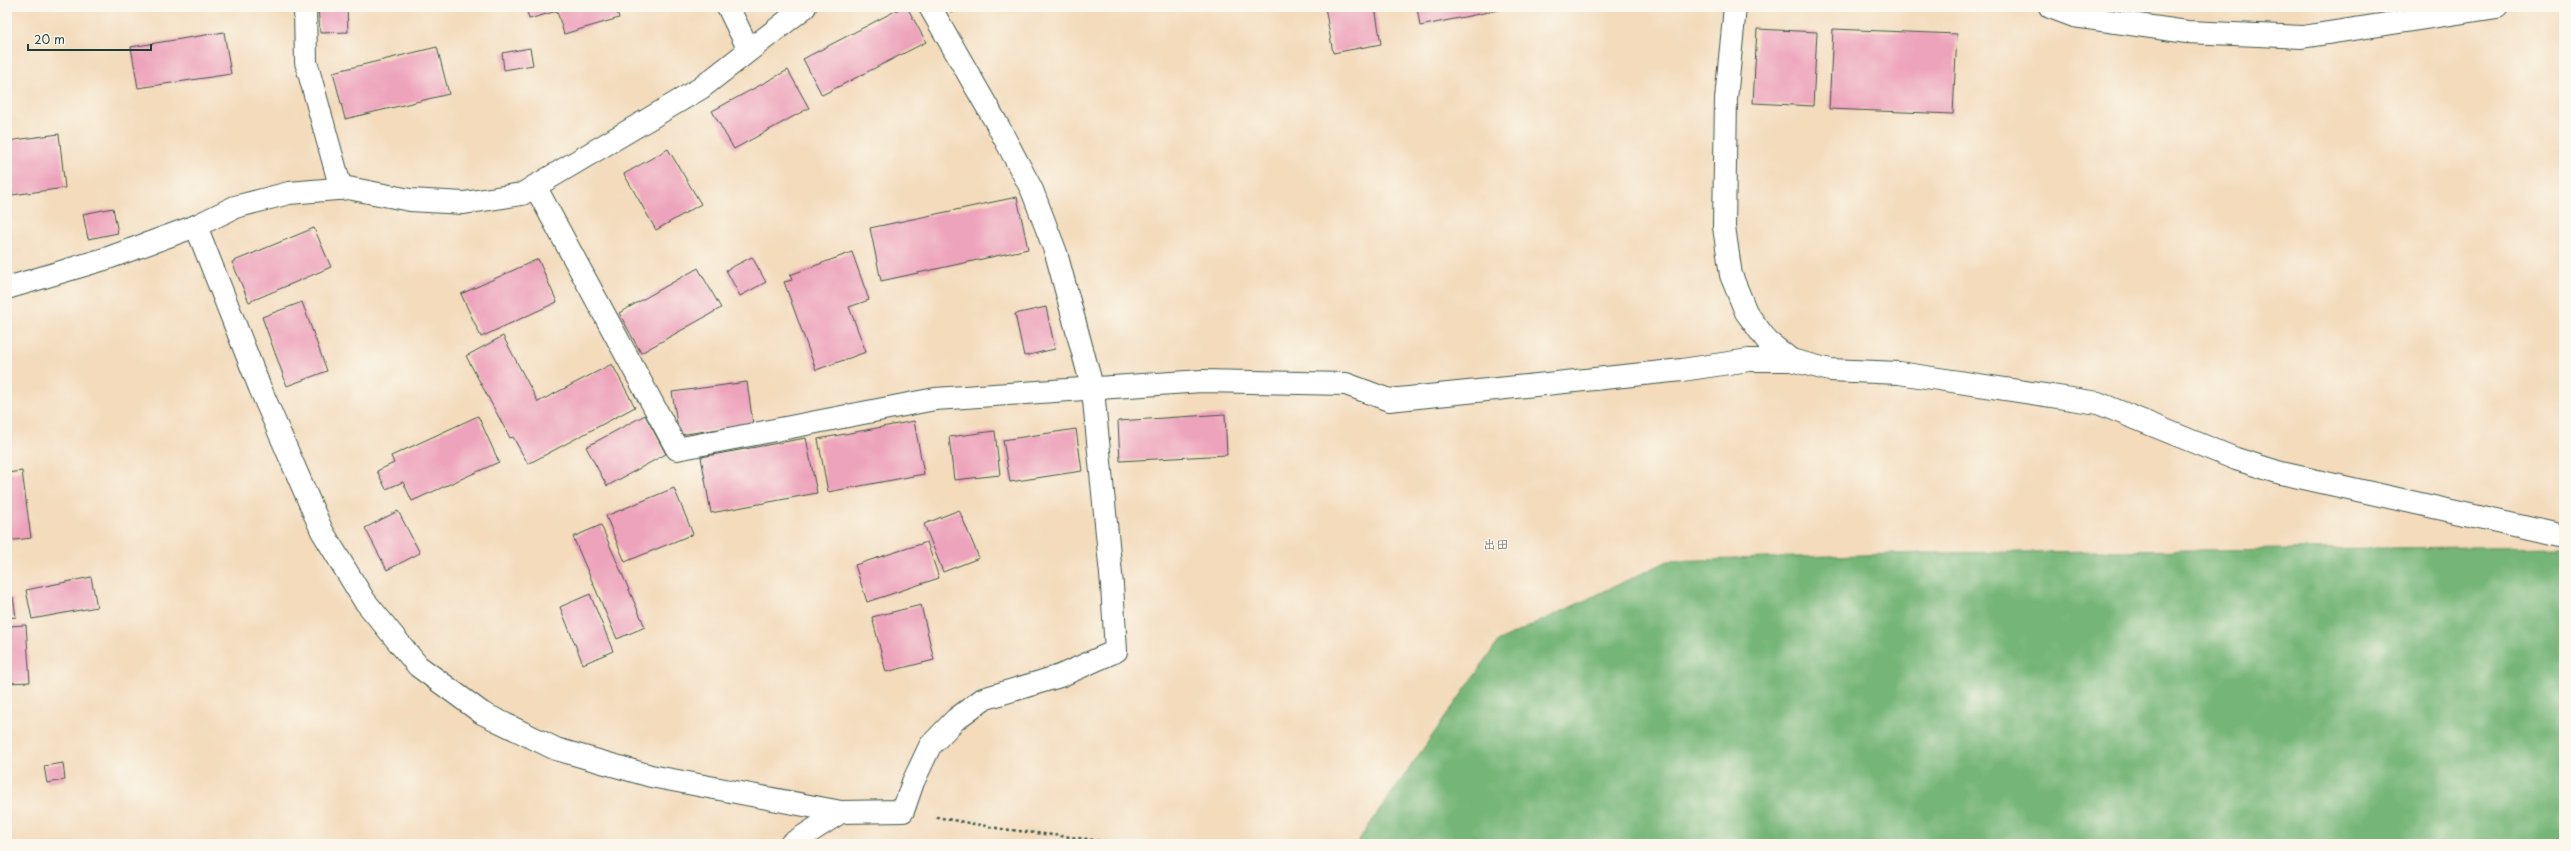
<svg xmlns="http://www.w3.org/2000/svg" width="2571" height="851" font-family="'Playpen Sans','Klee One',sans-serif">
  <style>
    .forest { fill: #74b577; stroke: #4a7956 }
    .building { fill: #eda3bb }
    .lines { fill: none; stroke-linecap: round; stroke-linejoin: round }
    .minor-casing { stroke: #3f5548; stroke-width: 24 }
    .path { stroke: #3f5548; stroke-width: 2.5; stroke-dasharray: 3 3; stroke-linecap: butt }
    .minor { stroke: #fff; stroke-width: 22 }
    .labels { text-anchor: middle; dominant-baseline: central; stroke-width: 3; stroke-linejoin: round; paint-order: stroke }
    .quarter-label { font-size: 13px; fill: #676163; stroke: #fbf7ec }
  </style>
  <rect width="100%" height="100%" fill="#fbf7ec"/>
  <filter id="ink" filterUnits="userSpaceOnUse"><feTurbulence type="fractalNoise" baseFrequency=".025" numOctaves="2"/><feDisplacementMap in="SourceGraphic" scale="8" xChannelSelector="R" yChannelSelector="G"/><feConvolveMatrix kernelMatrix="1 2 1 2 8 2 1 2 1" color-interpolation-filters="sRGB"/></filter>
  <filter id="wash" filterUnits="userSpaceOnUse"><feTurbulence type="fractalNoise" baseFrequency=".012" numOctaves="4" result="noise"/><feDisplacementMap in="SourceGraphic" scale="16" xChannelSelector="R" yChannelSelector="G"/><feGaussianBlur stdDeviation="0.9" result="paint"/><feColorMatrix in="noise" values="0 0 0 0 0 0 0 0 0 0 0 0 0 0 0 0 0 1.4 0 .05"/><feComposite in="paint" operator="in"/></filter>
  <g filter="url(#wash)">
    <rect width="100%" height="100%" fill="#f3dbbc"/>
    <path class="forest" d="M 2564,546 L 2564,844 L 1356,844 L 1499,641 L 1668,561 L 1925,553 Z"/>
    <g id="blocks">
      <g class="building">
        <path d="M 318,7 L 347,7 L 348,32 L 320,33 Z"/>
        <path d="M 526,7 L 616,7 L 619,18 L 564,34 L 557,11 L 529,19 Z"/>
        <path d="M 903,7 L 907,7 L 926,42 L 822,95 L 803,59 Z"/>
        <path d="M 949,7 L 965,7 L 951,13 Z"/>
        <path d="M 1325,7 L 1375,7 L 1381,44 L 1333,53 Z"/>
        <path d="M 1417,7 L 1508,7 L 1508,8 L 1420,26 Z"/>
        <path d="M 1757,29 L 1817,32 L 1813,106 L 1753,103 Z"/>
        <path d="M 1833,29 L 1957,34 L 1953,114 L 1829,109 Z"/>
        <path d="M 224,32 L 231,74 L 138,88 L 131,47 Z"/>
        <path d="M 437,47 L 449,94 L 345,119 L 333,72 Z"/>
        <path d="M 530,48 L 533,65 L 504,70 L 502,53 Z"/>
        <path d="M 788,70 L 809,108 L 734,149 L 712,111 Z"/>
        <path d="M 59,134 L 65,188 L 12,195 L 7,141 Z"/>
        <path d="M 668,149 L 701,204 L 656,230 L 624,174 Z"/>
        <path d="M 1017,197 L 1028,249 L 881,281 L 870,228 Z"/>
        <path d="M 113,208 L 118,233 L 88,239 L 83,214 Z"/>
        <path d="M 314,228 L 331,267 L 249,302 L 232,262 Z"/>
        <path d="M 852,252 L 869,300 L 849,307 L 866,352 L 816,370 L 784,282 L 792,280 L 790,275 Z"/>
        <path d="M 752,257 L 766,282 L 740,296 L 726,270 Z"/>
        <path d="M 538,259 L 557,302 L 481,337 L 461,294 Z"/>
        <path d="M 698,268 L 721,308 L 641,353 L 619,313 Z"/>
        <path d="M 302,302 L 327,371 L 287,386 L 262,317 Z"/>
        <path d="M 1046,307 L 1055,349 L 1024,356 L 1015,314 Z"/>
        <path d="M 503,336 L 538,402 L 612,364 L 635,407 L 528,464 L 513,437 L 510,438 L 466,356 Z"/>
        <path d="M 747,382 L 753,424 L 679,435 L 672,392 Z"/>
        <path d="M 1225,414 L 1227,455 L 1120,461 L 1118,421 Z"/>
        <path d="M 645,415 L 666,454 L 607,486 L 586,447 Z"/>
        <path d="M 478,416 L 499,462 L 412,501 L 403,482 L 386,489 L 377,471 L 394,463 L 391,456 Z"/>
        <path d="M 914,421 L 924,474 L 828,492 L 818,439 Z"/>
        <path d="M 1076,429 L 1082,471 L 1010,482 L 1003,440 Z"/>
        <path d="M 995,431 L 1000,475 L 954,480 L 949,437 Z"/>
        <path d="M 806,438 L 817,493 L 711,513 L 701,457 Z"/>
        <path d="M 22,471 L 31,538 L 7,541 L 7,473 Z"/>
        <path d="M 674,488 L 693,534 L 625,562 L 606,516 Z"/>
        <path d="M 959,510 L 979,558 L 943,572 L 924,524 Z"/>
        <path d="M 398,511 L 420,553 L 387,570 L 365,528 Z"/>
        <path d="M 601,525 L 645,627 L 617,639 L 573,537 Z"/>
        <path d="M 927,542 L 939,578 L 867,602 L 855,565 Z"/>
        <path d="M 91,577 L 97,607 L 32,619 L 26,590 Z"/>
        <path d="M 590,594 L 613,651 L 583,664 L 560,607 Z"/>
        <path d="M 13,597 L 16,617 L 7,618 L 7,598 Z"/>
        <path d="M 921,605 L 934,660 L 886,672 L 872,617 Z"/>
        <path d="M 26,625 L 30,682 L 7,683 L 7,626 Z"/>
        <path d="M 63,763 L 65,780 L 47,783 L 44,766 Z"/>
      </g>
    </g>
  </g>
  <g filter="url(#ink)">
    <use href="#blocks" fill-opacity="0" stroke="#3f5548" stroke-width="1"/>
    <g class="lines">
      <g class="minor-casing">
        <g id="minor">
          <path d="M 305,7 L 306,62 L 341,189"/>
          <path d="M 728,7 L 749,50"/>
          <path d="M 1735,7 L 1726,99 L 1724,227 L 1731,275 L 1746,312 L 1768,342 L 1791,360 L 1830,370 L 1899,373 L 2098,403 L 2236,459 L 2281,473 L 2564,536"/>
          <path d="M 2050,7 L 2074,16 L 2187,32 L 2302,37 L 2497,7"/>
          <path d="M 535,186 L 677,449 L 935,399 L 1202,381 L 1346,384 L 1389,400 L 1682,370 L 1749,360 L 1791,360"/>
          <path d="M 196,226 L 260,388 L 322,531 L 364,600 L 418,666 L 482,713 L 556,749 L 651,776 L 841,812"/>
          <path d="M 7,288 L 108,258 L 196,226 L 235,207 L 289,193 L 348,188 L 410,200 L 464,203 L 522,194 L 701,88 L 805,7"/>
          <path d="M 791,844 L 841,812 L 903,811 L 913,782 L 930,746 L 956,719 L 983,699 L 1060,676 L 1116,651 L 1112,585 L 1093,390 L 1056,253 L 1032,190 L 997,124 L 930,7"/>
        </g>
      </g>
      <path class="path" d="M 936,817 L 1002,829 L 1129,844"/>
      <use href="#minor" class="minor"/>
    </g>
  </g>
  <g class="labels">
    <g class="quarter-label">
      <text x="1496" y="543">出田</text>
    </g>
  </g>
  <rect width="2571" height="851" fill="none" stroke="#fbf7ec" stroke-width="24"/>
  <path d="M28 44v6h123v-6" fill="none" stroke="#1f3d34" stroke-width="2"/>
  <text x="34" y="44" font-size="12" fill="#1f3d34" stroke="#fbf7ec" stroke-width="3" paint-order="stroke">20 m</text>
</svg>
